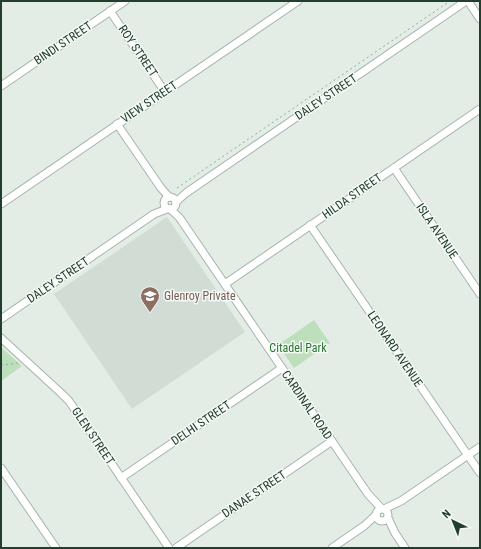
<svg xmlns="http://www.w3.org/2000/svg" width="481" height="549" font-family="'Roboto Condensed',sans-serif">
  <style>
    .built { fill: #d1ddd4 }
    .green { fill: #bddfbc }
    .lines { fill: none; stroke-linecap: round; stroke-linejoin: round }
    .minor-casing { stroke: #a5b5aa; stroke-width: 9 }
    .path { stroke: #83b194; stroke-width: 1; stroke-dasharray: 2 3; stroke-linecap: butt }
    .minor { stroke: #fff; stroke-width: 7 }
    .labels { text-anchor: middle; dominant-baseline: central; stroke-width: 3; stroke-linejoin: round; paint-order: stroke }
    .street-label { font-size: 12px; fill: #223f2e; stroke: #f4f9f5 }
    .education-label { font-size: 12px; fill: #785e54; stroke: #f4f9f5; text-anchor: start }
    .park-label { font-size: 12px; fill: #2b7731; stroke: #f4f9f5 }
  </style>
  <rect width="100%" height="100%" fill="#e3ede5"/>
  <path class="built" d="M 167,217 L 245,332 L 132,409 L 54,294 Z"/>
  <g class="green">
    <path d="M 314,320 L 330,343 L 294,368 L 278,345 Z"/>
    <path d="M 1,347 L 22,366 L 1,381 Z"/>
  </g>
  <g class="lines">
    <g class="minor-casing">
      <g id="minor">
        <path d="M 468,1 L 480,19"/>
        <path d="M 110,11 L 165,92"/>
        <path d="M 1,86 L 125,1"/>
        <path d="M 117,124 L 161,188 L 169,197"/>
        <path d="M 394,168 L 480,294"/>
        <circle cx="170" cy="203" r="6"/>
        <path d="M 176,202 L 186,193 L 466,1"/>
        <path d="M 1,204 L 298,1"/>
        <path d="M 170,209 L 179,217 L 368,494 L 381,508"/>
        <path d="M 310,225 L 480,473"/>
        <path d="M 225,284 L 480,109"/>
        <path d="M 1,319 L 154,214 L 167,209"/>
        <path d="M 1,338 L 61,393 L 69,401 L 169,548"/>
        <path d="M 1,468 L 56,548"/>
        <path d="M 121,478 L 282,368"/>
        <circle cx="382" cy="515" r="6"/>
        <path d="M 384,509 L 401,501 L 480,447"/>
        <path d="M 388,518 L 395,533 L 405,548"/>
        <path d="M 176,548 L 332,441"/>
        <path d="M 332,548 L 364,526 L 376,515"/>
      </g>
    </g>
    <g class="path">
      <path d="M 177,188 L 450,1"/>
      <path d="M 1,365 L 11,364 L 18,363"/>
    </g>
    <use href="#minor" class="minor"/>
  </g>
  <defs>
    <g id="school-pin" transform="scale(1)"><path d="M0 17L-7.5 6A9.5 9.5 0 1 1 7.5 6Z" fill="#8d6e63" stroke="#f4f9f5"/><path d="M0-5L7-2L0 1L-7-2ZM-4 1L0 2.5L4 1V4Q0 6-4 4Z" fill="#fff"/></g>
  </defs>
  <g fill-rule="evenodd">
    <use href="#school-pin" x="150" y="296"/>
  </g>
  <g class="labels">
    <g class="street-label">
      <text transform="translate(63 43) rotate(-34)">BINDI STREET</text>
      <text transform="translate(138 51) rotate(56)">ROY STREET</text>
      <text transform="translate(326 97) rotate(-34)">DALEY STREET</text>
      <text transform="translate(149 102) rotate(-34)">VIEW STREET</text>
      <text transform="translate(352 196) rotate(-35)">HILDA STREET</text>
      <text transform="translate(437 231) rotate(56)">ISLA AVENUE</text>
      <text transform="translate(58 280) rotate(-34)">DALEY STREET</text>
      <text transform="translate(395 349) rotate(56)">LEONARD AVENUE</text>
      <text transform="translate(307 405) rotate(56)">CARDINAL ROAD</text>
      <text transform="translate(201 423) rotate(-34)">DELHI STREET</text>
      <text transform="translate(93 436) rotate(56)">GLEN STREET</text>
      <text transform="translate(254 494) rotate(-34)">DANAE STREET</text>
    </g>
    <g class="education-label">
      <text x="164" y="296">Glenroy Private</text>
    </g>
    <g class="park-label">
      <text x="298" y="348">Citadel Park</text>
    </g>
  </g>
  <rect width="481" height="549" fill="none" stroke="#223f2e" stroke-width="4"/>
  <g transform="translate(453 521) rotate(317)" stroke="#f4f9f5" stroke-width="3" paint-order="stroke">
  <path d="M0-3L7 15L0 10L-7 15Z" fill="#223f2e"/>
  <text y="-6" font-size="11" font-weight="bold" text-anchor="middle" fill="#223f2e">N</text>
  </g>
</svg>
